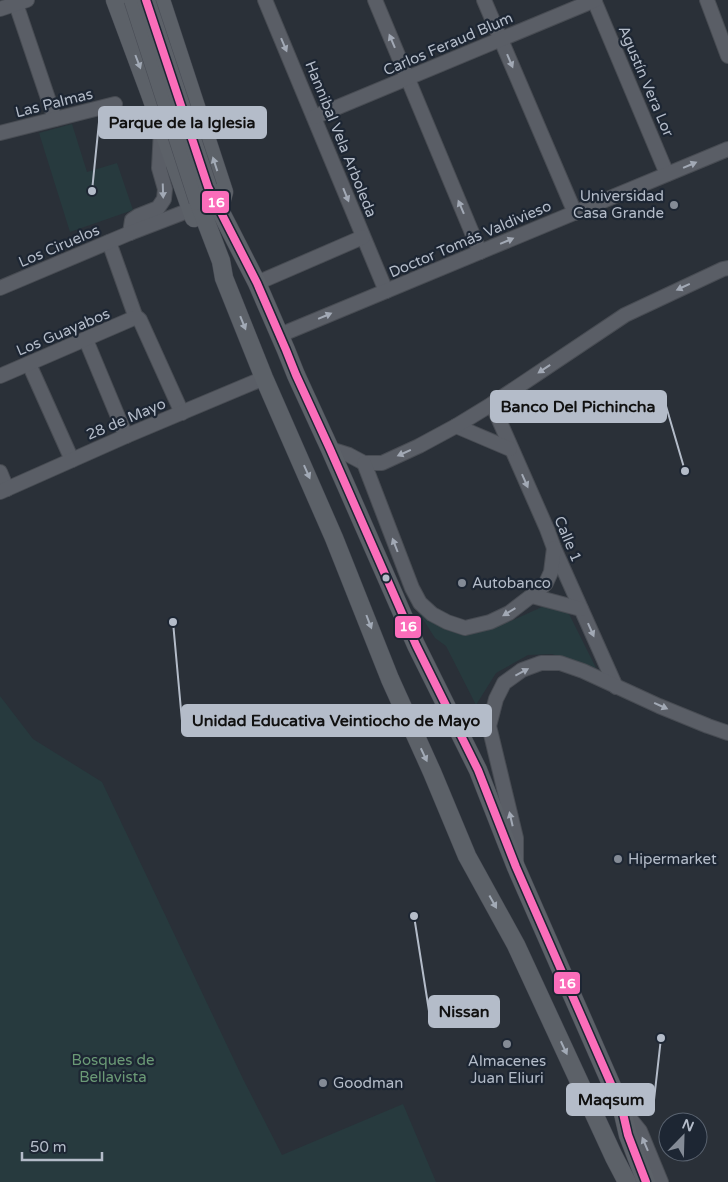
<svg xmlns="http://www.w3.org/2000/svg" width="728" height="1182" font-family="'Varela Round',sans-serif">
  <style>
    .green { fill: #273a3e }
    .lines { fill: none; stroke-linecap: round; stroke-linejoin: round }
    .minor-casing { stroke: #484c53; stroke-width: 16 }
    .major-casing { stroke: #484c55; stroke-width: 19 }
    .minor { stroke: #5a5e66; stroke-width: 14 }
    .major { stroke: #5c6168; stroke-width: 18 }
    .major-bridge-casing { stroke: #484c55; stroke-width: 19; stroke-linecap: butt }
    .major-bridge { stroke: #5c6168; stroke-width: 18 }
    .bus-1-casing { stroke: #1d2633; stroke-width: 11 }
    .bus-1 { stroke: #fb6dba; stroke-width: 8 }
    .oneway { fill: #a2a9b5 }
    .oneway2 { fill: #a2aab6 }
    .poi-dot { fill: #848b96; stroke: #1d2633; stroke-width: 2 }
    .bus-dot { fill: #b4bcc9; stroke: #1d2633; stroke-width: 2 }
    .labels { text-anchor: middle; dominant-baseline: central; stroke-width: 4.5; stroke-linejoin: round; paint-order: stroke }
    .street-label { font-size: 15px; fill: #b4bcc9; stroke: #1d2633 }
    .poi-label { font-size: 15px; fill: #b4bcc9; stroke: #1d2633; text-anchor: start }
    .park-label { font-size: 15px; fill: #6b9a76; stroke: #1d2633 }
    .leader { fill: none; stroke: #b4bcc9; stroke-width: 2 }
    .callout-dot { fill: #b4bcc9; stroke: #1d2633; stroke-width: 2 }
    .callout { fill: #b4bcc9; stroke: #b4bcc9; stroke-width: 2 }
    .callout-label { font-size: 16px; text-anchor: middle; font-weight: bold; fill: #111 }
    .line-badge { stroke: #1d2633; stroke-width: 2 }
    .badge-label { font-size: 14px; text-anchor: middle; font-weight: bold; fill: #fff }
  </style>
  <rect width="100%" height="100%" fill="#2a3038"/>
  <g class="green">
    <path d="M 72,124 L 87,172 L 117,163 L 133,210 L 70,232 L 39,133 Z"/>
    <path d="M 544,606 L 568,612 L 597,670 L 552,654 L 528,655 L 496,673 L 476,705 L 446,646 L 435,638 L 417,610 L 456,630 L 485,628 L 511,621 Z"/>
    <path d="M 0,696 L 33,739 L 102,782 L 243,1079 L 282,1155 L 403,1104 L 436,1182 L 0,1182 Z"/>
  </g>
  <g class="lines">
    <g class="minor-casing">
      <g id="minor">
        <path d="M 265,0 L 386,291"/>
        <path d="M 375,0 L 480,252"/>
        <path d="M 484,0 L 575,213"/>
        <path d="M 594,0 L 667,174"/>
        <path d="M 707,0 L 728,56"/>
        <path d="M 16,4 L 55,119"/>
        <path d="M 0,9 L 27,0"/>
        <path d="M 314,117 L 595,0"/>
        <path d="M 0,133 L 115,104"/>
        <path d="M 130,233 L 132,220 L 138,216 L 158,208 L 164,199 L 165,189 L 159,168 L 161,129"/>
        <path d="M 109,242 L 136,318"/>
        <path d="M 257,283 L 363,237"/>
        <path d="M 0,288 L 130,233 L 190,210"/>
        <path d="M 280,335 L 728,149"/>
        <path d="M 86,340 L 126,436"/>
        <path d="M 29,364 L 72,460"/>
        <path d="M 0,376 L 134,318 L 138,318 L 140,320 L 182,413"/>
        <path d="M 492,404 L 547,529 L 554,548 L 616,687"/>
        <path d="M 456,426 L 510,449"/>
        <path d="M 330,449 L 349,455 L 364,463 L 382,463 L 419,446 L 456,426 L 492,404 L 625,315 L 723,269 L 728,268"/>
        <path d="M 364,463 L 412,588 L 420,603 L 432,614 L 447,622 L 465,628 L 490,622 L 509,613 L 539,590 L 546,583 L 551,572 L 554,548"/>
        <path d="M 0,472 L 7,489"/>
        <path d="M 0,492 L 126,436 L 264,378"/>
        <path d="M 532,596 L 581,609"/>
        <path d="M 516,861 L 516,838 L 489,726 L 496,699 L 504,683 L 522,670 L 541,663 L 560,663 L 583,671 L 659,706 L 708,726 L 728,733"/>
        <path d="M 623,1110 L 640,1131 L 661,1182"/>
      </g>
    </g>
    <g class="major-casing">
      <g id="major">
        <path d="M 115,0 L 150,94 L 194,218"/>
        <path d="M 161,0 L 224,192 L 219,210"/>
        <path d="M 208,187 L 257,283 L 286,350 L 296,375 L 330,449 L 416,645 L 478,770 L 516,867 L 622,1109 L 628,1135 L 646,1182"/>
        <path d="M 198,201 L 221,261 L 224,278 L 264,378 L 334,538 L 390,679 L 432,772 L 467,856 L 516,945 L 614,1157 L 627,1182"/>
      </g>
    </g>
    <use href="#minor" class="minor"/>
    <use href="#major" class="major"/>
    <g class="major-bridge-casing">
      <g id="major-bridge">
        <path d="M 133,0 L 198,201"/>
        <path d="M 146,0 L 208,187"/>
      </g>
    </g>
    <use href="#major-bridge" class="major-bridge"/>
    <g class="bus-1-casing">
      <path id="bus-1" d="M 146,0 L 208,187 L 257,283 L 286,350 L 296,375 L 330,449 L 416,645 L 478,770 L 516,867 L 622,1109 L 628,1135 L 646,1182"/>
    </g>
    <use href="#bus-1" class="bus-1"/>
  </g>
  <defs><path id="oneway-solid" d="M-6-.8H1V-3.2L6.5 0L1 3.2V.8H-6Z" transform="scale(1.25)"/></defs>
  <g class="oneway">
    <use href="#oneway-solid" transform="translate(392 41) rotate(-113)"/>
    <use href="#oneway-solid" transform="translate(284 45) rotate(67)"/>
    <use href="#oneway-solid" transform="translate(510 61) rotate(67)"/>
    <use href="#oneway-solid" transform="translate(690 165) rotate(-23)"/>
    <use href="#oneway-solid" transform="translate(163 191) rotate(88)"/>
    <use href="#oneway-solid" transform="translate(346 195) rotate(68)"/>
    <use href="#oneway-solid" transform="translate(461 207) rotate(-113)"/>
    <use href="#oneway-solid" transform="translate(507 241) rotate(-23)"/>
    <use href="#oneway-solid" transform="translate(683 287) rotate(155)"/>
    <use href="#oneway-solid" transform="translate(325 316) rotate(-23)"/>
    <use href="#oneway-solid" transform="translate(544 369) rotate(146)"/>
    <use href="#oneway-solid" transform="translate(404 453) rotate(156)"/>
    <use href="#oneway-solid" transform="translate(525 481) rotate(66)"/>
    <use href="#oneway-solid" transform="translate(395 545) rotate(-111)"/>
    <use href="#oneway-solid" transform="translate(509 612) rotate(149)"/>
    <use href="#oneway-solid" transform="translate(591 630) rotate(66)"/>
    <use href="#oneway-solid" transform="translate(522 672) rotate(-28)"/>
    <use href="#oneway-solid" transform="translate(661 706) rotate(24)"/>
    <use href="#oneway-solid" transform="translate(511 819) rotate(-103)"/>
    <use href="#oneway-solid" transform="translate(645 1144) rotate(-113)"/>
  </g>
  <g class="oneway2">
    <use href="#oneway-solid" transform="translate(138 62) rotate(69)"/>
    <use href="#oneway-solid" transform="translate(215 164) rotate(-108)"/>
    <use href="#oneway-solid" transform="translate(243 323) rotate(68)"/>
    <use href="#oneway-solid" transform="translate(307 472) rotate(66)"/>
    <use href="#oneway-solid" transform="translate(369 622) rotate(69)"/>
    <use href="#oneway-solid" transform="translate(424 755) rotate(65)"/>
    <use href="#oneway-solid" transform="translate(493 902) rotate(61)"/>
    <use href="#oneway-solid" transform="translate(564 1048) rotate(65)"/>
  </g>
  <g class="poi-dot">
    <circle cx="674" cy="205" r="5"/>
    <circle cx="462" cy="583" r="5"/>
    <circle cx="618" cy="859" r="5"/>
    <circle cx="507" cy="1044" r="5"/>
    <circle cx="323" cy="1083" r="5"/>
  </g>
  <circle class="bus-dot" cx="386" cy="578" r="4.5"/>
  <g class="labels">
    <g class="street-label">
      <text transform="translate(448 44) rotate(-23)">Carlos Feraud Blum</text>
      <text transform="translate(646 81) rotate(67)">Agustín Vera Lor</text>
      <text transform="translate(54 103) rotate(-14)">Las Palmas</text>
      <text transform="translate(341 139) rotate(68)">Hannibal Vela Arboleda</text>
      <text transform="translate(470 239) rotate(-23)">Doctor Tomás Valdivieso</text>
      <text transform="translate(59 246) rotate(-23)">Los Ciruelos</text>
      <text transform="translate(63 332) rotate(-23)">Los Guayabos</text>
      <text transform="translate(126 419) rotate(-23)">28 de Mayo</text>
      <text transform="translate(568 539) rotate(67)">Calle 1</text>
    </g>
    <g class="poi-label">
      <text x="664" y="196" text-anchor="end">Universidad<tspan x="664" dy="17">Casa Grande</tspan></text>
      <text x="472" y="583">Autobanco</text>
      <text x="628" y="859">Hipermarket</text>
      <text x="507" y="1061" text-anchor="middle">Almacenes<tspan x="507" dy="17">Juan Eliuri</tspan></text>
      <text x="333" y="1083">Goodman</text>
    </g>
    <g class="park-label">
      <text x="113" y="1060">Bosques de<tspan x="113" dy="17">Bellavista</tspan></text>
    </g>
  </g>
  <path class="leader" d="M92 191L99 122M685 471L666 406M173 622L182 721M414 916L429 1011M661 1038L654 1100"/>
  <g class="callout-dot">
    <circle cx="92" cy="191" r="5"/>
    <circle cx="685" cy="471" r="5"/>
    <circle cx="173" cy="622" r="5"/>
    <circle cx="414" cy="916" r="5"/>
    <circle cx="661" cy="1038" r="5"/>
  </g>
  <g class="callout">
    <rect x="99" y="107" width="167" height="31" rx="5"/>
    <rect x="491" y="391" width="175" height="31" rx="5"/>
    <rect x="182" y="705" width="309" height="31" rx="5"/>
    <rect x="429" y="996" width="70" height="31" rx="5"/>
    <rect x="567" y="1084" width="87" height="31" rx="5"/>
  </g>
  <g class="callout-label">
    <text x="182" y="128">Parque de la Iglesia</text>
    <text x="578" y="412">Banco Del Pichincha</text>
    <text x="336" y="726">Unidad Educativa Veintiocho de Mayo</text>
    <text x="464" y="1017">Nissan</text>
    <text x="611" y="1105">Maqsum</text>
  </g>
  <g class="line-badge">
    <rect x="201" y="190" width="29" height="24" rx="5" fill="#fb6dba"/>
    <rect x="394" y="615" width="28" height="24" rx="5" fill="#fb6dba"/>
    <rect x="553" y="971" width="28" height="24" rx="5" fill="#fb6dba"/>
  </g>
  <g class="badge-label">
    <text x="216" y="207">16</text>
    <text x="408" y="631">16</text>
    <text x="567" y="988">16</text>
  </g>
  <g transform="translate(683 1137) rotate(23)"><circle r="24" fill="#1d2633" stroke="#59626f"/>
  <path d="M0-4L9 19L0 12L-9 19Z" fill="#848b96"/>
  <text y="-8" font-size="14" font-weight="bold" text-anchor="middle" fill="#b4bcc9">N</text>
  </g>
  <path d="M22 1152v8h80v-8" fill="none" stroke="#b4bcc9" stroke-width="2.5"/>
  <text x="30" y="1152" font-size="15" fill="#b4bcc9" stroke="#1d2633" stroke-width="4" paint-order="stroke">50 m</text>
</svg>
